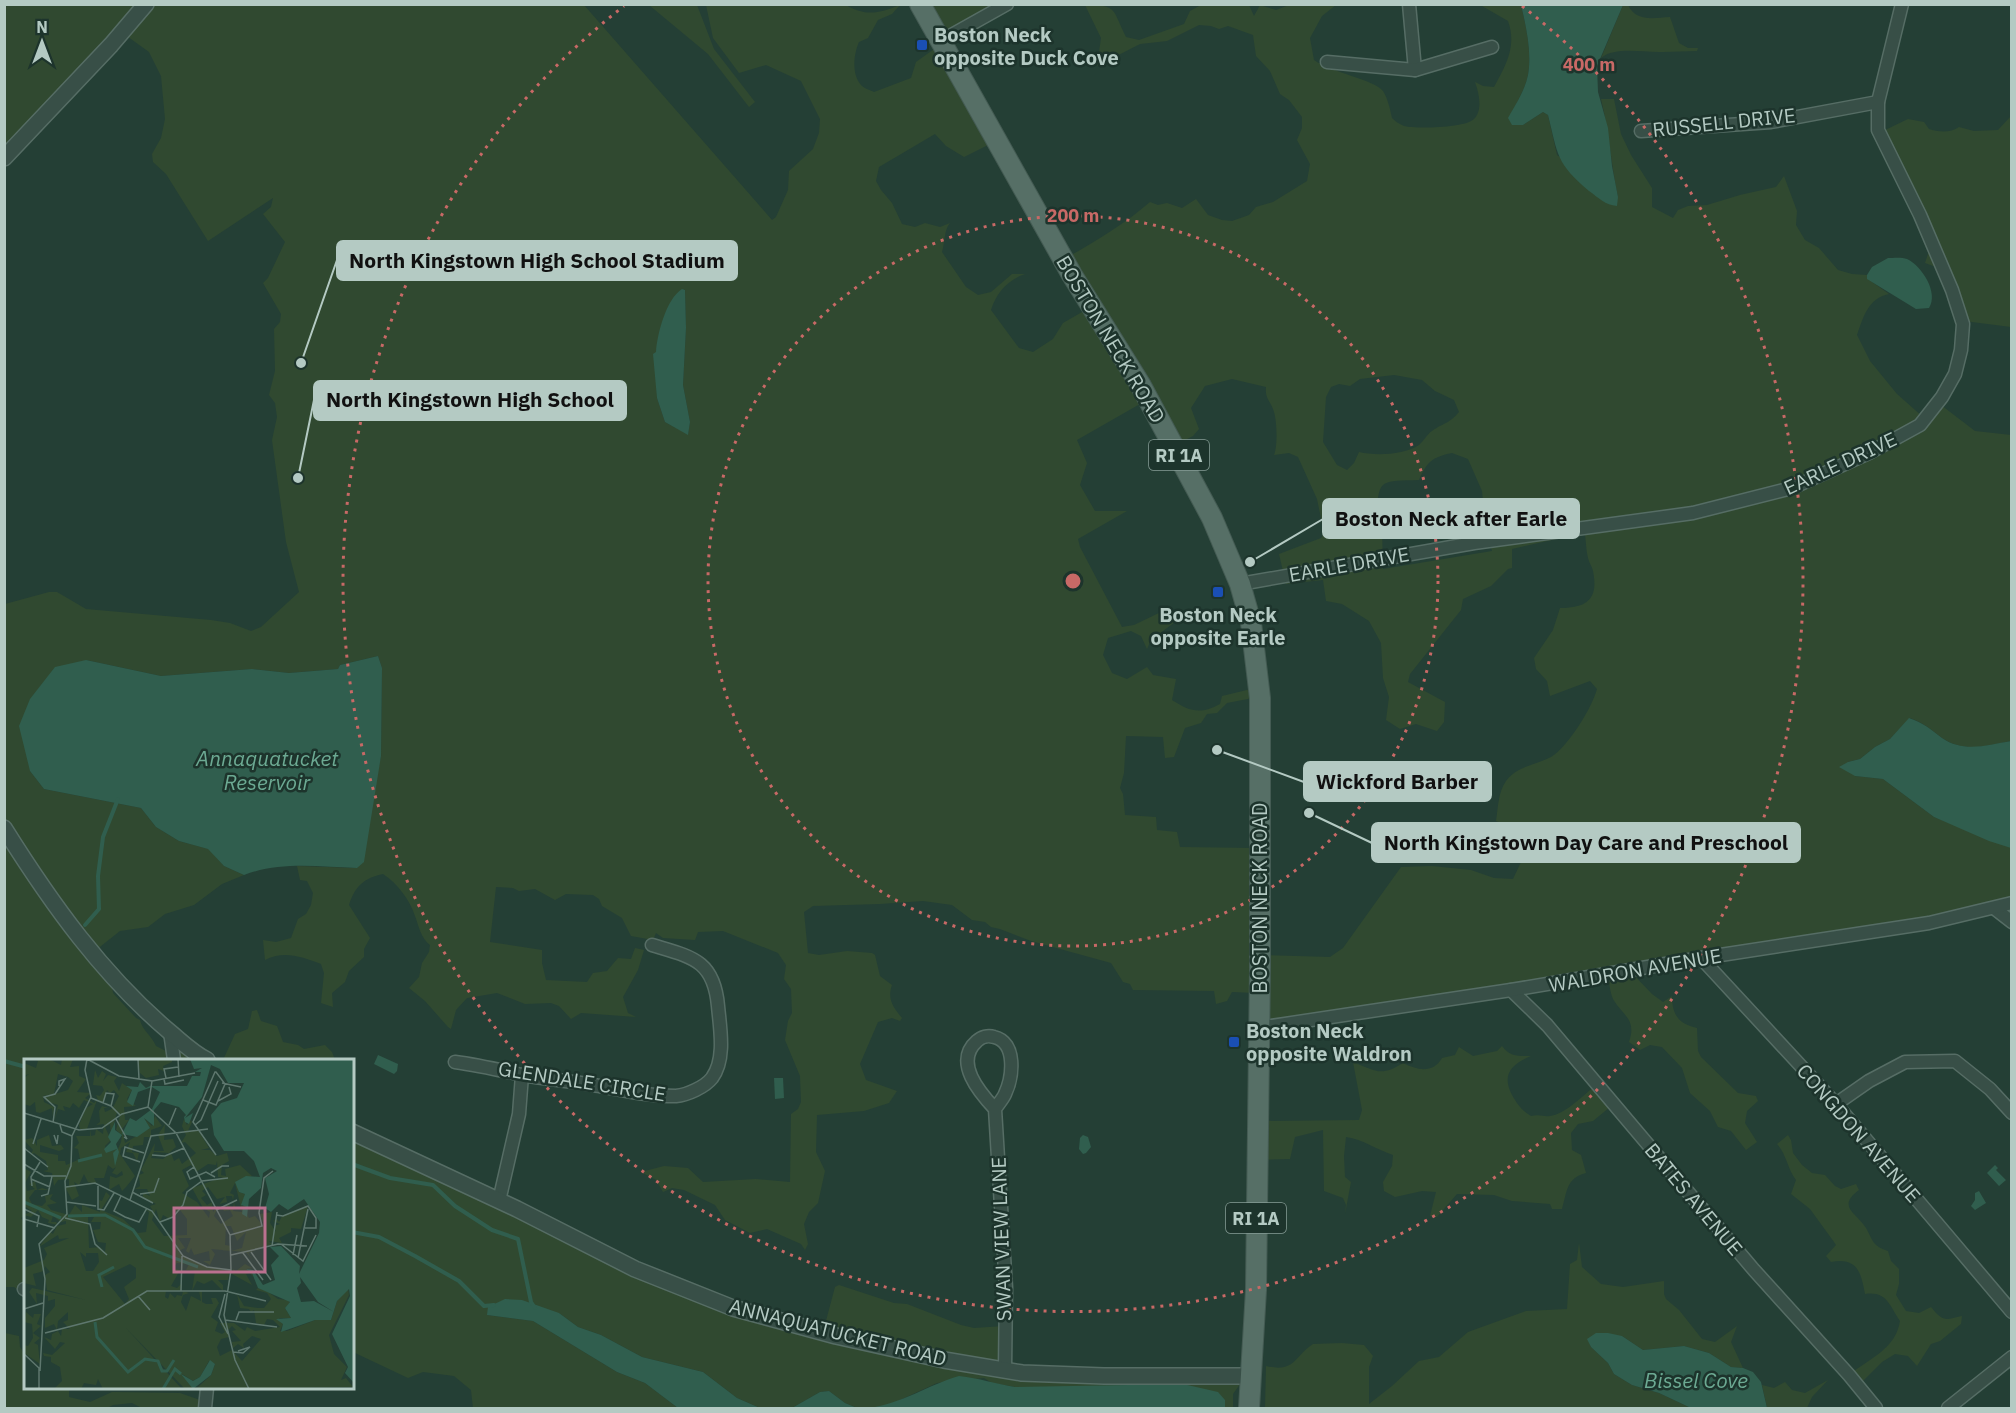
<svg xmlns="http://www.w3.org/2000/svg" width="2016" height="1413" font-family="'IBM Plex Sans',sans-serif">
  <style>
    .green { fill: #304930; fill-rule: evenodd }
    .water { fill: #305e4e }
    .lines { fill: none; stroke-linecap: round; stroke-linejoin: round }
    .stream { stroke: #305e4e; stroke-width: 4 }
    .minor-casing { stroke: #566d65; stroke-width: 15 }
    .tertiary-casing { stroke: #566d65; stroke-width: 18 }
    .primary-casing { stroke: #445b53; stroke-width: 22 }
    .minor { stroke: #384f47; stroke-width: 12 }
    .tertiary { stroke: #384f47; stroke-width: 15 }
    .primary { stroke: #566f66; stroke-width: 20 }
    .ring { fill: none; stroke: #c86966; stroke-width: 3; stroke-dasharray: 3 6 }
    .transit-dot { fill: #1a4fb4; stroke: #1d342c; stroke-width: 2 }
    .labels { text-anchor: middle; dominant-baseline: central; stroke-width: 5; stroke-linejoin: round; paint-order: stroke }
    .shield { fill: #1d342c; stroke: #879d96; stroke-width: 1.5 }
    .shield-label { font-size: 18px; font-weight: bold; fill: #b4cac3 }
    .poi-label { font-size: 20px; font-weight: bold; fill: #b4cac3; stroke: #1d342c; text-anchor: start }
    .street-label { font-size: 20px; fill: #b4cac3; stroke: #1d342c }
    .water-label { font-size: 21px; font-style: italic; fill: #6caa93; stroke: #1d342c }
    .inset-river { fill: none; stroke: #305e4e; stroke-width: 3 }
    .inset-road { fill: none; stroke: #5e776e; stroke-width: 1.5 }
    .view { fill: #bb718f; fill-opacity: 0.15; stroke: #bb718f; stroke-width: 3 }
    .inset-edge { fill: none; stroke: #b4cac3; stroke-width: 3 }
    .centre { fill: #c86966; stroke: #1d342c; stroke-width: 3 }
    .ring-label { font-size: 18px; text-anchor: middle; font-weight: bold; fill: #c86966; stroke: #1d342c; stroke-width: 5; stroke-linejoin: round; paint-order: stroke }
    .leader { fill: none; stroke: #b4cac3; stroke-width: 2 }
    .callout-dot { fill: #b4cac3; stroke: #1d342c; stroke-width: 2 }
    .callout { fill: #b4cac3; stroke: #b4cac3; stroke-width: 2 }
    .callout-label { font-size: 21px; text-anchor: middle; font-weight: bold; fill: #111 }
  </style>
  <rect width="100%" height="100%" fill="#243f35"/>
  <g class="green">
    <path d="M 5,5 L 584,5 L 772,220 L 776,217 L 788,190 L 789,171 L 813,149 L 819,133 L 820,119 L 801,81 L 766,65 L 739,73 L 713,38 L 706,5 L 846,5 C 866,17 880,13 900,5 L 892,14 L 878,20 L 868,38 L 859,42 C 854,53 851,74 861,85 C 863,88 870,90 874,92 L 911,78 L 916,62 L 941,44 L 994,142 L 964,157 L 946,146 L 935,134 L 879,167 L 876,181 L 881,190 L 892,203 L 902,224 L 915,227 L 925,223 L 940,227 L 950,223 C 944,230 945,242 942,252 L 966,287 L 978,295 L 991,292 L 1012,274 L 1025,274 C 1008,280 996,293 991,310 L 1019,348 L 1033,352 L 1053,339 L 1063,323 L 1089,308 L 1064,259 C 1092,244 1126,223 1150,202 L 1158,205 L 1167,203 L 1182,208 L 1196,199 L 1208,215 L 1222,220 L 1232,221 L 1249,215 L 1256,207 L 1273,202 L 1307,181 L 1310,164 L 1297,140 L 1302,128 L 1302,117 L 1289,100 L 1280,94 L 1270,71 L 1256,56 L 1253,35 L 1228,26 L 1219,29 L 1211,26 L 1199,25 L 1167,41 L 1140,44 L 1097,66 L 1101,38 L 1085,5 C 1118,5 1112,9 1126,37 L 1139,40 L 1184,24 L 1190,11 L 1201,5 L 1249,5 L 1254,16 L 1260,5 L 1276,10 L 1289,5 L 1336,5 L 1322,16 L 1310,38 L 1314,60 C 1330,72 1375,80 1383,91 C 1388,99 1390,109 1392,118 C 1395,121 1399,124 1404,126 C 1415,129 1466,128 1474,119 C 1483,110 1479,93 1475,82 L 1483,86 L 1494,87 C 1506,65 1517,46 1508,21 L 1482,6 L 1475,5 L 1521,5 C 1526,26 1532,52 1528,75 C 1525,90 1516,104 1509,118 L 1523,125 L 1543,112 L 1548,115 L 1557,155 L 1618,197 C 1611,164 1609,131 1601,99 L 1614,99 L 1621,134 L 1631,155 L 1652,188 L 1652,207 L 1673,218 L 1678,210 L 1688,206 L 1707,205 L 1740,195 L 1776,187 L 1784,176 L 1797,211 L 1796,225 L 1805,240 L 1819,248 L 1838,270 L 1852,274 L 1867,275 L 1868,279 L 1889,294 C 1868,298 1863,318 1857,335 L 1870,361 L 1897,394 L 1923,417 L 1937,402 L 1975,431 L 2011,435 L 2011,741 C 1987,746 1964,753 1942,738 C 1930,729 1924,723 1910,718 L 1890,739 L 1875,747 L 1860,759 L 1848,762 L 1855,776 L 1883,779 L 1934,817 L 2011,847 L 2011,903 L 1629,970 L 1652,994 L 1663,1002 L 1672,996 C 1672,1015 1679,1024 1697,1028 L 1698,1051 L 1701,1057 L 1738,1093 L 1756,1096 L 1758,1101 L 1747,1111 L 1745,1123 L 1757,1142 L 1746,1150 L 1731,1131 L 1718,1127 L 1710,1111 L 1690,1093 L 1682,1068 L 1662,1047 L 1650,1045 L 1640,1050 L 1629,1042 C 1637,1019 1623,1016 1613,999 C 1610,992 1609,982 1608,974 L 1266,1025 L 1256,993 L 1232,992 L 1227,1001 L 1216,1004 L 1214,991 L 1133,990 L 1130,984 L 1123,982 L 1111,963 L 1031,941 L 1000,929 L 991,927 L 985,922 L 972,920 L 952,905 L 923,901 L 880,904 L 813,906 L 804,912 L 808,953 L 819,955 L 847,951 L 872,953 L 875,955 L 880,976 L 892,985 C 887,999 893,1007 902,1018 L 900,1021 L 892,1018 L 878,1022 L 860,1064 L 866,1080 L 897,1091 L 889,1103 L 864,1111 L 817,1115 L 816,1152 L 825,1171 L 818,1203 L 809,1212 L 804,1224 L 808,1244 L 805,1250 L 801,1244 L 767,1229 L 750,1233 L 725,1220 L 715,1205 L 684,1190 L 672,1188 L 663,1192 L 656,1180 L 641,1172 L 664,1166 L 688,1168 L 703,1182 L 756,1179 L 790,1182 L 791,1114 L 798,1109 L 801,1102 L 800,1076 L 785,1040 L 788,1021 L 792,1013 L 791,989 L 784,979 L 786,965 L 778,953 L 723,931 L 698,932 L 695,940 L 663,938 L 656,933 L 653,940 L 631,936 L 622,918 L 602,906 L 599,899 L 593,895 L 566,894 L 555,900 L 535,889 L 519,891 L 513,888 L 496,887 L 490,942 L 542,950 L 542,963 L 546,980 L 587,982 L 593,973 L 607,971 L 618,958 L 631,959 L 635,948 L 644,950 L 638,970 L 623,997 L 628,1013 L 636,1017 L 581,1013 L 571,1019 L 559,1006 L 551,1003 L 525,1004 L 497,993 L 467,998 L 456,1010 L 451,1029 L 448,1027 L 425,1001 L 409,988 L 419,977 L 422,963 L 429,952 L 430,945 C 421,938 419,927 415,916 C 410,900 397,883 383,874 C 364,878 355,886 349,905 L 370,938 L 364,949 L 364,957 L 349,971 L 345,982 L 332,993 L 333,1007 L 321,1003 L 324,973 L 321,964 C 303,957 283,950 265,960 L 263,940 L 276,942 L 291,938 L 298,919 L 306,914 L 311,905 L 313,893 L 307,881 L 300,880 L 297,866 L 357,868 L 381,756 L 382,668 L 378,656 L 340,665 L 338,669 L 289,673 L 252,669 L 161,676 L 86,660 L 30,771 L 44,789 L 141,808 L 156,827 L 179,841 L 209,849 L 224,866 L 244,875 L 222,884 L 194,905 L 165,914 L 148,927 L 120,931 L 96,950 L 110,975 L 113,993 L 136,1018 L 140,1020 C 142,1030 152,1036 156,1046 L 170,1053 L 171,1038 L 208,1060 L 26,1060 L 26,1215 L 21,1218 L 26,1226 L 24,1294 L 14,1287 L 5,1287 L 5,604 L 49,592 L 57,592 L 86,609 L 211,620 L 230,623 L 251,631 L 261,627 L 299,592 L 286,542 L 272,440 L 277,417 L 275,403 L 269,395 L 275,371 L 274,329 L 280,322 L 281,314 L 263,283 L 268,278 L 285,242 L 263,214 L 271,207 L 273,198 L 208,241 L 166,174 L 153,162 L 152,154 L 161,138 L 165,119 L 161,76 L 149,52 L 124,34 L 5,156 ZM 685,289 L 686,328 L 683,385 L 690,422 L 688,434 L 665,422 L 657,398 L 656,352 ZM 1394,375 L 1422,380 L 1435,391 L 1454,400 L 1459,412 C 1449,424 1443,423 1432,431 C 1427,434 1424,441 1419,445 C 1404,455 1375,456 1359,452 L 1354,463 L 1347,470 L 1337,465 L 1323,442 L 1326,397 L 1331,387 L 1339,384 L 1350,386 L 1360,379 ZM 1232,379 L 1266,387 C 1265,398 1269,399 1273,409 C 1277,418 1278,446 1274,455 L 1289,453 L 1298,457 L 1317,499 L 1324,533 L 1321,538 L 1279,554 L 1286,584 L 1323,580 L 1326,601 L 1342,604 L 1369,621 L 1381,643 L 1383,678 L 1389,697 L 1386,720 L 1400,729 L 1416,724 L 1437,731 L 1444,722 L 1445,702 L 1408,682 L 1410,674 L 1461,610 L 1463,599 L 1491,586 L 1508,569 L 1512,568 L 1512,549 L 1583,533 L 1585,534 C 1586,542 1586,550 1588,558 C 1589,563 1592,566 1593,571 C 1599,600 1586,608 1560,608 L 1553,630 L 1534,658 L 1536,669 L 1547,681 L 1550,696 L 1590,681 L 1597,689 C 1592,708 1567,748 1551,757 C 1536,765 1517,766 1506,781 C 1498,792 1498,809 1496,821 L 1520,832 L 1522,840 L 1518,850 L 1522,860 L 1513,879 L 1494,878 L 1471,870 L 1432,866 L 1401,867 L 1343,948 L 1330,957 L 1261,955 L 1254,848 L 1180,847 L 1177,832 L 1157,830 L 1156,817 L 1125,815 L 1123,794 L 1120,788 L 1124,773 L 1126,736 L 1163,737 L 1165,758 L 1174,757 L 1185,728 L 1201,723 L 1207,714 L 1217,713 L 1227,703 L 1253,698 L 1251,689 L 1222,696 L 1220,704 C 1200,715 1189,711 1172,700 L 1176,679 L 1153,675 L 1147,667 L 1127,679 L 1112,673 L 1103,655 L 1108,638 L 1131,631 L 1141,636 L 1147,649 L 1151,640 L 1183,616 L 1183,610 L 1163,611 L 1134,625 L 1122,627 L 1080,547 L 1078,539 L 1127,511 L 1095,511 L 1080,485 L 1087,463 L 1077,440 L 1147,400 L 1175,445 L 1193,436 L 1199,429 L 1191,408 L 1205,386 ZM 1452,453 L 1468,459 L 1482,491 L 1486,530 L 1492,551 L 1383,569 L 1382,526 L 1377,521 C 1378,479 1378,481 1419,480 C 1427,462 1432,457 1452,453 Z"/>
    <path d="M 649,5 L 697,5 L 714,49 L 755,102 L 749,107 L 708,54 Z"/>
    <path d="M 921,5 L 1005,5 L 944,38 Z"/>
    <path d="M 1623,5 L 1628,5 C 1636,22 1653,18 1670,17 L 1679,43 L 1688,48 L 1698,48 L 1697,51 C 1685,51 1674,52 1663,52 C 1644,53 1616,46 1601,58 Z"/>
    <path d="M 2011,116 L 2011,327 L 1964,321 L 1936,267 L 1925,263 L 1932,242 L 1883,131 L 1908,119 L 1924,122 L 1929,129 C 1938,132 1951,133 1959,127 L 1974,131 L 1998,130 Z"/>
    <path d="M 257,1010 L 261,1021 L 277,1026 L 283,1042 L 298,1045 L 304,1049 L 325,1045 L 332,1052 L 335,1060 L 223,1060 L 235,1034 L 248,1029 L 252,1011 Z"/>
    <path d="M 1502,1046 C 1510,1057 1518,1056 1531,1056 C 1512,1064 1501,1074 1512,1095 C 1518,1105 1521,1110 1531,1116 C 1540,1114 1544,1117 1550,1116 C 1564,1115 1585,1094 1596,1085 L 1610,1107 L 1593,1121 L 1578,1124 L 1571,1133 L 1572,1150 L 1581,1155 L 1586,1173 C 1566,1178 1567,1192 1562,1209 L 1552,1209 L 1550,1204 L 1512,1201 L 1494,1195 L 1457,1194 L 1437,1217 L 1430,1216 L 1436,1192 L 1422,1191 L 1395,1197 L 1384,1191 L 1383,1182 L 1392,1166 L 1393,1155 C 1377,1150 1363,1139 1346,1137 L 1344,1156 L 1345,1177 L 1351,1182 L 1345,1214 L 1346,1205 L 1343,1198 L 1324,1191 L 1323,1130 L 1295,1137 L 1290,1159 L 1257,1160 L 1258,1121 L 1359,1120 L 1362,1110 L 1353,1062 C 1376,1071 1381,1077 1403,1063 C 1417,1070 1433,1074 1442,1058 L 1455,1055 L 1459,1047 L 1473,1056 L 1497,1051 Z"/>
    <path d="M 352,1131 L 634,1268 L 823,1332 L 835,1287 L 839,1285 L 894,1303 L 907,1304 L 961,1325 L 974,1328 L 1004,1326 L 1005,1368 L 1243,1380 L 1233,1394 L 1233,1408 L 1225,1408 L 1225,1400 L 1015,1387 L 992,1383 L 984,1378 L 937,1383 L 887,1406 L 869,1408 L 857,1408 L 845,1403 L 829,1391 L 820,1392 L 792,1408 L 760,1408 L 737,1398 L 703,1372 L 642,1357 L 601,1335 L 578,1327 L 559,1313 L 487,1315 L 533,1321 L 617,1372 L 645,1383 L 678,1408 L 473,1408 L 471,1390 L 454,1376 L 423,1372 L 408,1378 L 353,1352 Z"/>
    <path d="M 1788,1135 L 1791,1140 L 1793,1153 L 1802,1165 L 1812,1173 L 1825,1175 L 1835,1186 L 1841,1189 L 1856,1184 L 1859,1190 C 1836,1207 1857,1213 1866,1228 C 1873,1240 1872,1246 1888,1251 L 1891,1261 L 1899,1269 L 1899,1284 L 1896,1295 L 1906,1311 L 1919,1313 L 1931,1307 C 1943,1322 1945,1320 1962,1316 L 1961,1324 L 1940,1341 L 1931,1344 L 1917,1366 L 1908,1356 L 1895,1354 L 1882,1362 L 1859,1385 L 1850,1374 C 1871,1358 1896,1348 1900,1321 C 1889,1305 1887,1291 1865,1294 C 1861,1272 1857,1257 1831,1262 L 1826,1256 L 1836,1245 L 1834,1242 L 1810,1209 L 1791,1194 L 1796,1180 C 1787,1168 1787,1155 1777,1144 Z"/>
    <path d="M 1579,1243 L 1582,1267 L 1601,1284 L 1623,1287 L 1664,1281 L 1664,1294 L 1666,1299 L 1679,1310 L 1702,1339 L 1715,1342 L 1737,1326 L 1731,1342 L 1743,1368 L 1731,1367 L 1709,1353 L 1684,1346 L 1643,1350 L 1622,1336 L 1588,1339 L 1591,1347 L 1608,1363 L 1614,1374 L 1632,1385 L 1659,1393 L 1691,1408 L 1265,1408 L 1266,1366 C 1296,1373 1294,1356 1313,1344 L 1342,1343 L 1364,1345 L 1373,1356 L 1369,1367 L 1369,1404 L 1392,1386 L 1419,1361 L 1439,1357 L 1468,1332 L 1526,1311 L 1567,1309 L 1570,1264 L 1577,1260 Z"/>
    <path d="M 5,1333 L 19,1336 L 20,1347 L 25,1355 L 26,1388 L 69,1388 L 69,1397 L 90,1402 L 112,1392 L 180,1393 L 203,1401 L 203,1408 L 142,1408 L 132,1403 L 113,1405 L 107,1408 L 5,1408 Z"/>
    <path d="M 1828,1380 L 1812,1397 L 1807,1408 L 1767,1408 L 1762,1385 L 1774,1388 L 1785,1382 L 1792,1390 L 1805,1393 Z"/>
  </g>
  <g class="water">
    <path d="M 1521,5 L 1623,5 L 1597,66 L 1598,92 L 1608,128 L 1612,166 L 1618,197 L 1617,206 C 1605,205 1599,198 1589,191 C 1556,163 1558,155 1548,115 L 1543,112 L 1523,125 L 1512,125 L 1508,118 C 1516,104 1525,90 1528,75 C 1532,52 1526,26 1521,5 Z"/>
    <path d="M 1888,258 C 1893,258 1902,257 1907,259 C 1922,266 1939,293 1929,308 L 1916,309 L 1867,279 L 1867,275 L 1872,267 Z"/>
    <path d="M 682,289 L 685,290 L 686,328 L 683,385 L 690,422 L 688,435 L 665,422 L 657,398 L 653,354 L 656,352 C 657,335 666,299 682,289 Z"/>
    <path d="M 378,656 L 382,668 L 381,756 L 364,862 L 357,868 C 320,867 280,861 244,875 L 224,866 L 208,849 L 179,841 L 156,827 L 141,808 L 44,789 L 30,771 L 19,726 L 30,699 L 55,667 L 86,660 L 161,676 L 252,669 L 289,673 L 338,669 L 340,665 Z"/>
    <path d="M 1909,718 C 1924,723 1930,729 1942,738 C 1964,753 1987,745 2011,741 L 2011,848 L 1989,841 L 1934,817 L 1883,779 L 1855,776 L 1839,767 L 1848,762 L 1860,759 L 1875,747 L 1890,739 Z"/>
    <path d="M 378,1055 L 398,1064 L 397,1071 L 394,1074 L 374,1064 Z"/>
    <path d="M 774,1078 L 783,1078 L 784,1098 L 775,1099 Z"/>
    <path d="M 1083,1135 L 1088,1137 L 1091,1147 L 1086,1153 L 1083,1154 L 1079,1149 L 1080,1138 Z"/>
    <path d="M 1995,1165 L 1998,1168 L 1996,1170 L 2006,1180 L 1999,1186 L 1987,1173 Z"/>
    <path d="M 1979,1191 L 1986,1203 L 1975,1210 L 1971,1206 L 1975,1200 L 1975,1193 Z"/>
    <path d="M 505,1299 L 522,1300 L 559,1313 L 578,1327 L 601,1335 L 642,1357 L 703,1372 L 737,1398 L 760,1408 L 678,1408 L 645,1383 L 617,1372 L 533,1321 L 487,1315 L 488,1307 Z"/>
    <path d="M 1596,1333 L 1608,1333 L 1622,1336 L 1643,1350 L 1684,1346 L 1709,1353 L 1731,1367 L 1743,1368 L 1753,1372 L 1761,1382 L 1767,1408 L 1691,1408 L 1659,1393 L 1632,1385 L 1614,1374 L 1608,1363 L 1591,1347 L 1587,1339 Z"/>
    <path d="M 959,1376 C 979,1378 996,1384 1015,1387 L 1183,1384 L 1218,1392 L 1225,1400 L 1225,1408 L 869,1408 C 901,1404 928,1385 959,1376 Z"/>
    <path d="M 829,1391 L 845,1403 L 857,1408 L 792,1408 L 820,1392 Z"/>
  </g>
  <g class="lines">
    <g class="stream">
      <path d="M 85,925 L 99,909 L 98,876 L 103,837 L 118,799"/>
      <path d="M 4,1061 L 26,1067"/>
      <path d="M 352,1164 L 390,1178 L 433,1185 L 455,1206 L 492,1230 L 518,1239 L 531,1302 L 535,1308"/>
      <path d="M 352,1232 L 379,1237 L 415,1256 L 459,1281 L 484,1306 L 494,1305"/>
    </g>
    <g class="minor-casing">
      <g id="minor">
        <path d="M 1409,4 L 1415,70"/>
        <path d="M 941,41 L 1007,4"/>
        <path d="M 1327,62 L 1415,70 L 1492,47"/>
        <path d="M 1641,131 L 1771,122 L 1878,102"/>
        <path d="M 1240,584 L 1474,543 L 1693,513 L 1792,488 L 1869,453 L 1920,425 L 1942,397 L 1955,374 L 1961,350 L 1963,324 L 1952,290 L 1920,215 L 1878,130 L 1878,102 L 1902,4"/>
        <path d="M 1994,908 L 2012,922"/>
        <path d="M 1701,958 L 1836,1104 L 2012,1312"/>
        <path d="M 1511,990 L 1547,1025 L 1754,1270 L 1849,1375 L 1876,1408"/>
        <path d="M 1258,1028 L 1511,990 L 1701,958 L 1929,923 L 2012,903"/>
        <path d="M 170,1032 L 174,1060"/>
        <path d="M 455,1062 C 478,1065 500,1070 522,1075 C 546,1079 570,1081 594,1085 C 621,1090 648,1096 676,1096 C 687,1095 705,1087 712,1078 C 726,1059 720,1028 718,1006 C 714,960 692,957 652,945"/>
        <path d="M 1836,1104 L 1869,1081 L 1905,1062 L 1955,1061 L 1990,1089 L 2012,1113"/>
        <path d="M 995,1109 C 998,1104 1003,1099 1005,1094 C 1013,1077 1017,1042 994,1037 C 988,1035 981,1037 977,1041 C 953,1062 980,1093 995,1109 L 1006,1288 L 1005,1369"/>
        <path d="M 499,1201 L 519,1114 L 522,1075"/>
        <path d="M 24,1289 L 26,1290"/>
        <path d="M 205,1408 L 207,1388"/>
        <path d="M 1948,1408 L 2012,1357"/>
      </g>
    </g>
    <g class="tertiary-casing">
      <g id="tertiary">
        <path d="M 4,158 L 111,45 L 146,4"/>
        <path d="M 4,828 C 51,903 103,976 171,1033 C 183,1043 193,1053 207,1060"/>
        <path d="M 352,1132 L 517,1209 L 635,1269 L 733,1308 L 836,1336 L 944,1360 L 1022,1373 L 1104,1376 L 1252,1376"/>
      </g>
    </g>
    <g class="primary-casing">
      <path id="primary" d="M 920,4 L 1072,275 L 1140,384 L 1212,518 L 1240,584 L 1251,623 L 1260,698 L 1260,968 L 1256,1290 L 1249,1408"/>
    </g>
    <use href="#minor" class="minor"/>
    <use href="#tertiary" class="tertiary"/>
    <use href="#primary" class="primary"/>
  </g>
  <g class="ring">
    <circle cx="1073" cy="581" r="365"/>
    <path d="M1522 6A730 730 0 1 1 624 6"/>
  </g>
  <g class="transit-dot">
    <rect x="916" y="39" width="12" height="12" rx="3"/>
    <rect x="1212" y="586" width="12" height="12" rx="3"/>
    <rect x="1228" y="1036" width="12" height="12" rx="3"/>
  </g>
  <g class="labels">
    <g class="shield">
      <rect x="1149" y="440" width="60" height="30" rx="4.5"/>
      <rect x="1226" y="1203" width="60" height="30" rx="4.5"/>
    </g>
    <g class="shield-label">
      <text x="1179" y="455">RI 1A</text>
      <text x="1256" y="1218">RI 1A</text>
    </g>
    <g class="poi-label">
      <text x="934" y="34">Boston Neck<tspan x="934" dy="23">opposite Duck Cove</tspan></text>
      <text x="1218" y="614" text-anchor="middle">Boston Neck<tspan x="1218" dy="23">opposite Earle</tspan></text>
      <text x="1246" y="1030">Boston Neck<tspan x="1246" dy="23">opposite Waldron</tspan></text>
    </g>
    <g class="street-label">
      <text transform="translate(1724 122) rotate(-6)">RUSSELL DRIVE</text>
      <text transform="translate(1111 339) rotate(59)">BOSTON NECK ROAD</text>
      <text transform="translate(1840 463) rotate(-25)">EARLE DRIVE</text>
      <text transform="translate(1349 564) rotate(-10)">EARLE DRIVE</text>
      <text transform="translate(1259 898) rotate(-90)">BOSTON NECK ROAD</text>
      <text transform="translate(1635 970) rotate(-10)">WALDRON AVENUE</text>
      <text transform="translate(582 1081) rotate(9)">GLENDALE CIRCLE</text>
      <text transform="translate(1859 1133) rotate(49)">CONGDON AVENUE</text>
      <text transform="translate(1694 1199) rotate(50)">BATES AVENUE</text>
      <text transform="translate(1001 1239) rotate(-92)">SWAN VIEW LANE</text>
      <text transform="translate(838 1332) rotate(14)">ANNAQUATUCKET ROAD</text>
    </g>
    <g class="water-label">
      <text x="267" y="758">Annaquatucket<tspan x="267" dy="24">Reservoir</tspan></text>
      <text x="1696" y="1380">Bissel Cove</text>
    </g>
  </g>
  <g transform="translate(24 1059)">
    <rect width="330" height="330" fill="#243f35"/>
    <path d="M 10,0 L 25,0 L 37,6 L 38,0 L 49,0 L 46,8 L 55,7 L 55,17 L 62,20 L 53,33 L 67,34 L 61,39 L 70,44 L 73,41 L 63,70 L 56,70 L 55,66 L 62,49 L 69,45 L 60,41 L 55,49 L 49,44 L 46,49 L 39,47 L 41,52 L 34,50 L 30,62 L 34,46 L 22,42 L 21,38 L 44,31 L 49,22 L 44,18 L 34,15 L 30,35 L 19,37 L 20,43 L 30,48 L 29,58 L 28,49 L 16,54 L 12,53 L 11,43 L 6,47 L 0,45 L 0,19 L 5,15 L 0,17 L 0,4 L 12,9 L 14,2 ZM 114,0 L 148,1 L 148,3 L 139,7 L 140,12 L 134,10 L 135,16 L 122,19 L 116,14 ZM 71,11 L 74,19 L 78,12 L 82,15 L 79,22 L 84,16 L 93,18 L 90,22 L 95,32 L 98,24 L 108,31 L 103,40 L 112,47 L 100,48 L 101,61 L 105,61 L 98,70 L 101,84 L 126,69 L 120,59 L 128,67 L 131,57 L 138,67 L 127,71 L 127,78 L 120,78 L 119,86 L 109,87 L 108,93 L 115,94 L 113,102 L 109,94 L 102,93 L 106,83 L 97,89 L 96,95 L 111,117 L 102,128 L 98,132 L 95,125 L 85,131 L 86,117 L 92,119 L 99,116 L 98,112 L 93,116 L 88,114 L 92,108 L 89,110 L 84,106 L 80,119 L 70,119 L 73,125 L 64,123 L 60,115 L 55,126 L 50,123 L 55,137 L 48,141 L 41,128 L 45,127 L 45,120 L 34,121 L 30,127 L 28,114 L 19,112 L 24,111 L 22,102 L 10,94 L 6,97 L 9,91 L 0,81 L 8,79 L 13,87 L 13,81 L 25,76 L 28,87 L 37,86 L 40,90 L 35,92 L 16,86 L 16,93 L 34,96 L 34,102 L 41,102 L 42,106 L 56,100 L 54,90 L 50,89 L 55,84 L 52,77 L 66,77 L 66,70 L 67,77 L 71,76 L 72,70 L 79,75 L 80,65 L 72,66 L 76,63 L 75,52 L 78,47 L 84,49 L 80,49 L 81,53 L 88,50 L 95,37 L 90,31 L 86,34 L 83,31 L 79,44 L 74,41 L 72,36 L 76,37 L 80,31 L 78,27 L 69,26 ZM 93,53 L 96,57 L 92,71 L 98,76 L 97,83 L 94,90 L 83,93 L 81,87 L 87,81 L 81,68 L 86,65 L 87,75 ZM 160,60 L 163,66 L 166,61 L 168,63 L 164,72 L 174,71 L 185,89 L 177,91 L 186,91 L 193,97 L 203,94 L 205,102 L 198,106 L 197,116 L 202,117 L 201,110 L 216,106 L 228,117 L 213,122 L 215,133 L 221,135 L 218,147 L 224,147 L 230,138 L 223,148 L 227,151 L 219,149 L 222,158 L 222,154 L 225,159 L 231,157 L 241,169 L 236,155 L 248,153 L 246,164 L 252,173 L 250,167 L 256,165 L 249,162 L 253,160 L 255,163 L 258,157 L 284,147 L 277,170 L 267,169 L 267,173 L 255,179 L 258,184 L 245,182 L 248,185 L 224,194 L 229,201 L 222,193 L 187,190 L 191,195 L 186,206 L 179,202 L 186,202 L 185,192 L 170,196 L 167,189 L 165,194 L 162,192 L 167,179 L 154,179 L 161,189 L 154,192 L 160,197 L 183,208 L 206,211 L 204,221 L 194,221 L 199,226 L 199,232 L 188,221 L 180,225 L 173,222 L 168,232 L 171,212 L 162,211 L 165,205 L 153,204 L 149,209 L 159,212 L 155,213 L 147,227 L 153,229 L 158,224 L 157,232 L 142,232 L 141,238 L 144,240 L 146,234 L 151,239 L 153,236 L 158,237 L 159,232 L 165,234 L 159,236 L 157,243 L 162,252 L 167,237 L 177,242 L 175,232 L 178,232 L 178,243 L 182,245 L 189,245 L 187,239 L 192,239 L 195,244 L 187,258 L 194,263 L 191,272 L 198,275 L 201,273 L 196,264 L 210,264 L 221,272 L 223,268 L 231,272 L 256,268 L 249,261 L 243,260 L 240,266 L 232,264 L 230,251 L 227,253 L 225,250 L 216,249 L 213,235 L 220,247 L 234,249 L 240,249 L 247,240 L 243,234 L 232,231 L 234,229 L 243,232 L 254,240 L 264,241 L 266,244 L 261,249 L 267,259 L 255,259 L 259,265 L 256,272 L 263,272 L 291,261 L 307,261 L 313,242 L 324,229 L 325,236 L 305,276 L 310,295 L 323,308 L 317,321 L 322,319 L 329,328 L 172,330 L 187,316 L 191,305 L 185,302 L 176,318 L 169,322 L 158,315 L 169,330 L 161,330 L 101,268 L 158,330 L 79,330 L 74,320 L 72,326 L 60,324 L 57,330 L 30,330 L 38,322 L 36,308 L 27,303 L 27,298 L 20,297 L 19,294 L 28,296 L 41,284 L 36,283 L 31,290 L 20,278 L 27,281 L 28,275 L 34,272 L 37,277 L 38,270 L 46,270 L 39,263 L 44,261 L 44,253 L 34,262 L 33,271 L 30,265 L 21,269 L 21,259 L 31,247 L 31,240 L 24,242 L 24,237 L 12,234 L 13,245 L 5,233 L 8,229 L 62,241 L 23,231 L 21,216 L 26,213 L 21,207 L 20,212 L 9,215 L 12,227 L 0,224 L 0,209 L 20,201 L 23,195 L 20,189 L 45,179 L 35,180 L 34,176 L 15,188 L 26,173 L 29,175 L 33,167 L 42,165 L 42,162 L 37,163 L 29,157 L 27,163 L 32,163 L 34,166 L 24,164 L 25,161 L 18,158 L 14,151 L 7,158 L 0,156 L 8,152 L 0,147 L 0,109 L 7,113 L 1,124 L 3,132 L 11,130 L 5,125 L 11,122 L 13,131 L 18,129 L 25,131 L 11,131 L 5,139 L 8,145 L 18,147 L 22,143 L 21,137 L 29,135 L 26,140 L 33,144 L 23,146 L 27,151 L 45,156 L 51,146 L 58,153 L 58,146 L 76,153 L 75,141 L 78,142 L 82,133 L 86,137 L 77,151 L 99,160 L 114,174 L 122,173 L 125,153 L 122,151 L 129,152 L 126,147 L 132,145 L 119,138 L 119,134 L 126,137 L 123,130 L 111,130 L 116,127 L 115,116 L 120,114 L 117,111 L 131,84 L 130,92 L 140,92 L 134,76 L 141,65 L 140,81 L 149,80 L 152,88 L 145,94 L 130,93 L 127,99 L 139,100 L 147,94 L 150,102 L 155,99 L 158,105 L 172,94 L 161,83 L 157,84 L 162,76 L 158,67 ZM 193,102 L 194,118 L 199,118 L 168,129 L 179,149 L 186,153 L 185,159 L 173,143 L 158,134 L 165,127 L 158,111 L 167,106 L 172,113 L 184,105 L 192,106 ZM 211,124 L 218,153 L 209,152 L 211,148 L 210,143 L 209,149 L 203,145 L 203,150 L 198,148 L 200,152 L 206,151 L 209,157 L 197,165 L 190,157 L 195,145 L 203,143 L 202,137 L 208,137 L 209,141 L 210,136 L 206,134 ZM 184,128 L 193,140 L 201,138 L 189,153 L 188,143 L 183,146 L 177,139 L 182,136 L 178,132 ZM 132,150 L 136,163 L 139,156 L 146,160 L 156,151 L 163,160 L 163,176 L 140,177 L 128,161 ZM 64,158 L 70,158 L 67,163 L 77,163 L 76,170 L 69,171 L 74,183 L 82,184 L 81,193 L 76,188 L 65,189 ZM 202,167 L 207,167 L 213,182 L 222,173 L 218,189 L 207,192 L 207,187 L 201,186 ZM 56,193 L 62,198 L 62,194 L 74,194 L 75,203 L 69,212 L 62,212 ZM 106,205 L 112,209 L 112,219 L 100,228 L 105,240 L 101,245 L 79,218 ZM 208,267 L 212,271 L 208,272 L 217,282 L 208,283 L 209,289 L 214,285 L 220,289 L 219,285 L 228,277 L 237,280 L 218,302 L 208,291 L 196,297 L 193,288 L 197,280 L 205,278 L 204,271 ZM 221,205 L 228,209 L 222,210 L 228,213 L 229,218 L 226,214 L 222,215 L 228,226 L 208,215 L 209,210 L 212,212 ZM 2,253 L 9,259 L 10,255 L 17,255 L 13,265 L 17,267 L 9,274 L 16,279 L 10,284 L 14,286 L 16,305 L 0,294 L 0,286 L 4,287 L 9,279 L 8,265 L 0,263 Z" fill="#304930" fill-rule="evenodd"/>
    <path d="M 166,0 L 330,0 L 330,324 L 321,314 L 324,308 L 308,275 L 326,237 L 325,230 L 313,242 L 307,261 L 291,261 L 257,273 L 259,265 L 252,260 L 267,259 L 261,249 L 266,243 L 234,229 L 228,214 L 222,210 L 229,211 L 239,226 L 251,221 L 247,206 L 255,197 L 246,188 L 257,187 L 276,207 L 275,215 L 295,174 L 296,163 L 280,140 L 264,151 L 255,145 L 247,153 L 241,149 L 245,135 L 241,119 L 253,112 L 247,109 L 239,114 L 237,129 L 225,140 L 223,158 L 218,155 L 219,148 L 223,148 L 217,146 L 221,135 L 215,133 L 211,123 L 222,117 L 236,118 L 230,102 L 220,92 L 200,92 L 190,76 L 187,56 L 197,44 L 213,39 L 220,24 L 204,24 L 196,10 L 187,6 L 178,38 L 161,59 L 169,54 L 165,65 L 161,63 L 160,58 L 162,56 L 155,48 L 137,43 L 130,51 L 130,67 L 120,59 L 126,69 L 113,78 L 98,75 L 106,59 L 112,62 L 128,50 L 136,33 L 128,28 L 114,33 L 109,47 L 103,43 L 108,31 L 102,27 L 114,28 L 116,23 L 122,29 L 126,27 L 163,27 L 168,17 L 176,17 L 177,13 L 171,13 L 178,9 L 170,10 ZM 276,218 L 294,243 L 310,253 L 290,242 L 277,243 L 273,229 L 277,224 ZM 91,63 L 91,71 L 98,76 L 92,85 L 95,93 L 91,107 L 89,94 L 93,90 L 82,94 L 80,90 L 87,83 L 84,78 ZM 186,301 L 191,305 L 187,316 L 169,330 L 157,315 L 169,322 L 176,318 Z" fill="#305e4e" fill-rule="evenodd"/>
    <path class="inset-river" d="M 54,102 L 78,96M 0,143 L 37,159M 44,157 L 81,156 L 109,171 L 121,188 L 174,208M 78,228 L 75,216 L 90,208M 71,263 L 73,278 L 104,313 L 121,300 L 134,302 L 138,312 L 143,312 L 150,301M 139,330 L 151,310 L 157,315"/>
    <path class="inset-road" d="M 63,0 L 95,17 L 128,22 L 124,48M 114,0 L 115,20M 154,0 L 155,18M 142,19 L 140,10 L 154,8M 140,20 L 141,25 L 160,21M 128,22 L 171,14M 198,24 L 217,28M 67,39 L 87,47 L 96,56M 179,41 L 192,46 L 201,25 L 192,13 L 191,13 L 174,52 L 169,63 L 192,96M 194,42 L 207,35 L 205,28M 79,44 L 82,34 L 90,35 L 87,47M 124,48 L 152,74 L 206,176 L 207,211 L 200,256 L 211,301 L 225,330M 0,54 L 55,71 L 78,69 L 98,55 L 124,48M 92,60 L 103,80 L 100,78M 29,64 L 31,48 L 20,38 L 31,35 L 41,20 L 35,22 L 35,27M 36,66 L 38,73 L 48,77M 145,66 L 152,49M 171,66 L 177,61 L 194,22M 30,76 L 33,85 L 34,76M 9,85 L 17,60M 0,89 L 24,108M 128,96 L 141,97 L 160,89M 116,103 L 99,97 L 101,88 L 120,94M 0,105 L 20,117 L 42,117M 170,108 L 163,113 L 166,120 L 182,113 L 191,118M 187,114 L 198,107 L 205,107M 7,120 L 26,128M 74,125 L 74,150 L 80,151 L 90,134M 8,127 L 7,118 L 16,103M 42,128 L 71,124 L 128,152 L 159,197 L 183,208 L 207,211M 108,133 L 129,144M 116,135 L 130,133 L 135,119M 17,137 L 24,135 L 28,117M 97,137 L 90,152 L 101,158 L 115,163 L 123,149M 106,141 L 127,77 L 184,70M 42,143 L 72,147M 0,150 L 15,157 L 13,168M 192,151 L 213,141M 252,156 L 259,157 L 284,147 L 292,159 L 292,169 L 281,169M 41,159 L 66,165 L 71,185 L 83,196M 0,160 L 31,169M 136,163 L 149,158 L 159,146 L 163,133 L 178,122 L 204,119M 206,176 L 238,167 L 235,154 L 240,119 L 249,112M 257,185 L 279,202 L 292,176M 248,187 L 253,153M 227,193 L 247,221M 219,194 L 239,221M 207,196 L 254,185 L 283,187M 269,196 L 273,176M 274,199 L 284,150M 157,232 L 158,197M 201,235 L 195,258 L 204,275M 114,237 L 126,251M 0,250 L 19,244M 201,261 L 253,268M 212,261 L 215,253 L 250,253M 21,274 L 79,259 L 123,232 L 201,232 L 242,242M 209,293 L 219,294 L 226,288 L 214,292M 0,295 L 15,309 L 15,330M 16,312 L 21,220 L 15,185 L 43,155 L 41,122 L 47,107 L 48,77 L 67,38 L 61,11 L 63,0"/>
    <path class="view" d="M 150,149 L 241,149 L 241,213 L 150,213 Z"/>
    <rect width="330" height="330" class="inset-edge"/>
  </g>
  <circle cx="1073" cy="581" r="9" class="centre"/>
  <g class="ring-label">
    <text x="1589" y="71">400 m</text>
    <text x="1073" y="222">200 m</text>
  </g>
  <path class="leader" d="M301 363L337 260M298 478L314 400M1250 562L1323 519M1217 750L1304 782M1309 813L1372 843"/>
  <g class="callout-dot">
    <circle cx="301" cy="363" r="6"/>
    <circle cx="298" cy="478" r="6"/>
    <circle cx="1250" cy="562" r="6"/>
    <circle cx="1217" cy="750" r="6"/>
    <circle cx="1309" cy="813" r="6"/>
  </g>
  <g class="callout">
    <rect x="337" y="241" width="400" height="39" rx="6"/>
    <rect x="314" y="381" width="312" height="39" rx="6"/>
    <rect x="1323" y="499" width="256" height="39" rx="6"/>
    <rect x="1304" y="762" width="187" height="39" rx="6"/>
    <rect x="1372" y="823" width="428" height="39" rx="6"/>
  </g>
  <g class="callout-label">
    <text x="537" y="268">North Kingstown High School Stadium</text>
    <text x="470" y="407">North Kingstown High School</text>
    <text x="1451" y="526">Boston Neck after Earle</text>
    <text x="1397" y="789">Wickford Barber</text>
    <text x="1586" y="850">North Kingstown Day Care and Preschool</text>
  </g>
  <rect width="2016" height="1413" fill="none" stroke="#b4cac3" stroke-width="12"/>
  <g transform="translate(42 42)" stroke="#1d342c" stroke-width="4.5" paint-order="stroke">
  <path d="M0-4.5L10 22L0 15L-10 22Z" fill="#b4cac3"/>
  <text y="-9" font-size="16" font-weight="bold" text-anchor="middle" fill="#b4cac3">N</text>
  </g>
</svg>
